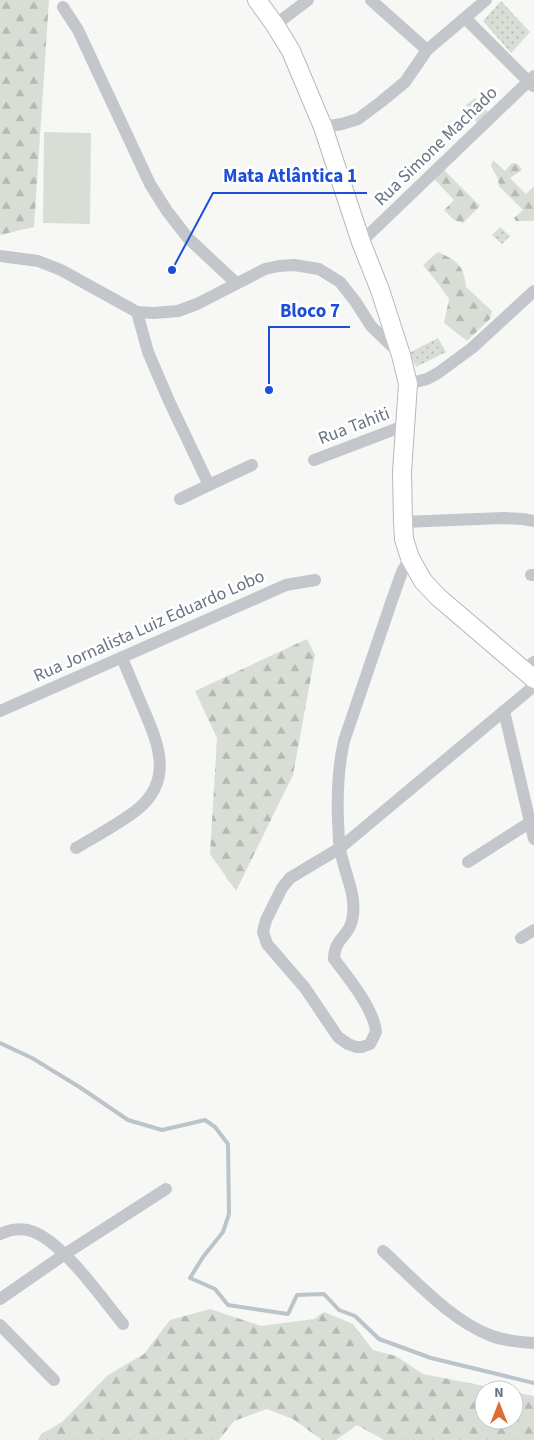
<svg xmlns="http://www.w3.org/2000/svg" width="534" height="1440" font-family="'Source Sans 3',sans-serif">
  <style>
    .green { fill: url(#green-dots) }
    .forest { fill: url(#forest-firs) }
    .pitch { fill: #d8ded6 }
    .lines { fill: none; stroke-linecap: round; stroke-linejoin: round }
    .stream { stroke: #bbc4ca; stroke-width: 4 }
    .secondary-casing { stroke: #b6b9be; stroke-width: 20 }
    .minor { stroke: #c3c6ca; stroke-width: 12 }
    .secondary { stroke: #fff; stroke-width: 18 }
    .labels { text-anchor: middle; dominant-baseline: central; stroke-width: 5; stroke-linejoin: round; paint-order: stroke }
    .street-label { font-size: 18px; fill: #687484; stroke: #fff }
    .leader { fill: none; stroke: #1d4ed8; stroke-width: 2 }
    .callout-dot { fill: #1d4ed8; stroke: #fff; stroke-width: 2 }
    .callout-label { font-size: 19px; text-anchor: middle; font-weight: bold; fill: #1d4ed8; stroke: #fff; stroke-width: 5; stroke-linejoin: round; paint-order: stroke }
  </style>
  <defs>
    <pattern id="green-dots" width="8" height="8" patternUnits="userSpaceOnUse" patternTransform="scale(1.25)"><rect width="8" height="8" fill="#d8ded6"/><path d="M2 2h.1M6 6h.1" fill="none" stroke="#b3b9b3" stroke-width="1.8" stroke-linecap="round"/></pattern>
    <pattern id="forest-firs" width="22" height="20" patternUnits="userSpaceOnUse" patternTransform="scale(1.25)"><rect width="22" height="20" fill="#d8ded6"/><path d="M5 1l3.5 6h-7zM16 11l3.5 6h-7z" fill="#b3b9b3"/></pattern>
  </defs>
  <rect width="100%" height="100%" fill="#f7f8f5"/>
  <g class="green">
    <path d="M 501,1 L 530,32 L 511,53 L 483,21 Z"/>
    <path d="M 500,227 L 510,236 L 502,244 L 492,235 Z"/>
    <path d="M 438,338 L 446,352 L 416,367 L 409,353 Z"/>
  </g>
  <g class="forest">
    <path d="M 0,0 L 49,0 L 34,227 L 0,235 Z"/>
    <path d="M 475,98 L 489,113 L 479,125 L 475,120 L 477,118 L 466,105 Z"/>
    <path d="M 493,160 L 505,171 L 512,163 L 518,164 L 522,170 L 510,178 L 526,194 L 534,186 L 534,221 L 516,221 L 514,218 L 523,210 L 499,186 L 498,179 L 491,166 Z"/>
    <path d="M 443,169 L 480,206 L 463,223 L 454,220 L 444,210 L 454,200 L 433,178 Z"/>
    <path d="M 438,252 C 457,261 464,265 466,287 L 492,311 L 490,319 L 467,341 L 444,323 L 449,299 L 437,282 L 423,265 Z"/>
    <path d="M 307,639 L 315,655 L 293,775 L 236,891 L 210,854 L 217,738 L 195,691 Z"/>
    <path d="M 210,1309 L 261,1326 L 314,1319 L 324,1312 L 353,1324 L 373,1350 L 396,1356 L 423,1374 L 505,1390 L 484,1390 L 484,1420 L 514,1420 L 514,1392 L 534,1396 L 534,1440 L 384,1440 L 357,1425 L 336,1440 L 322,1440 L 293,1419 L 267,1409 L 234,1421 L 219,1440 L 38,1440 L 41,1434 L 62,1422 L 108,1375 L 144,1354 L 170,1320 Z"/>
  </g>
  <path class="pitch" d="M 44,132 L 91,133 L 90,224 L 43,223 Z"/>
  <g class="lines">
    <path class="stream" d="M 0,1043 L 32,1058 L 81,1088 L 128,1120 L 162,1130 L 205,1120 L 215,1127 L 228,1144 L 229,1214 L 223,1232 L 203,1257 L 190,1278 L 215,1289 L 228,1305 L 288,1314 L 297,1295 L 324,1294 L 339,1310 L 355,1316 L 379,1339 L 431,1358 L 534,1383"/>
    <g class="secondary-casing">
      <path id="secondary" d="M 257,0 L 275,25 L 291,51 L 323,127 L 361,242 L 380,290 L 401,355 L 408,384 L 402,472 L 403,522 L 404,539 L 410,558 L 423,581 L 438,597 L 534,679"/>
    </g>
    <g class="minor">
      <path d="M 371,0 L 427,50"/>
      <path d="M 63,7 L 78,30 L 150,184 L 167,211 L 188,238 L 236,283"/>
      <path d="M 466,19 L 533,86"/>
      <path d="M 275,25 L 308,0"/>
      <path d="M 323,127 L 342,124 L 358,119 L 382,101 L 405,82 L 427,50 L 486,0"/>
      <path d="M 361,242 L 534,76"/>
      <path d="M 0,256 L 38,261 L 61,270 L 137,312 L 154,313 L 178,311 L 197,304 L 265,269 L 279,266 L 294,265 L 319,269 L 340,282 L 355,301 L 371,326 L 401,355"/>
      <path d="M 137,312 L 148,352 L 169,401 L 209,485 L 252,465"/>
      <path d="M 408,384 L 427,379 L 438,373 L 472,348 L 534,291"/>
      <path d="M 314,460 L 406,425"/>
      <path d="M 180,499 L 209,485"/>
      <path d="M 403,522 L 503,518 L 523,519 L 534,521"/>
      <path d="M 410,558 L 402,572 L 393,597 L 344,741 C 338,768 337,793 338,821 C 339,830 338,839 340,848 C 343,870 356,892 353,915 C 351,937 334,937 334,959 C 348,977 374,1009 376,1032 L 370,1044 L 362,1047 L 356,1047 L 348,1044 L 338,1037 L 305,988 L 267,944 L 263,932 L 266,920 L 282,888 L 290,878 L 340,848 L 534,686"/>
      <path d="M 531,575 L 534,575"/>
      <path d="M 524,670 L 534,662"/>
      <path d="M 0,711 L 286,585 L 315,580"/>
      <path d="M 504,711 L 534,839"/>
      <path d="M 76,848 C 96,836 119,824 138,809 C 174,779 158,743 143,708 C 136,691 129,675 122,658"/>
      <path d="M 468,862 L 529,823"/>
      <path d="M 521,938 L 534,930"/>
      <path d="M 0,1234 C 11,1229 22,1227 34,1232 C 65,1245 101,1297 123,1324"/>
      <path d="M 383,1251 C 415,1280 451,1321 492,1336 C 505,1341 520,1342 534,1343"/>
      <path d="M 0,1299 L 65,1254 L 166,1189"/>
      <path d="M 0,1325 L 54,1380"/>
    </g>
    <use href="#secondary" class="secondary"/>
  </g>
  <g class="labels">
    <g class="street-label">
      <text transform="translate(436 146) rotate(-44)">Rua Simone Machado</text>
      <text transform="translate(354 426) rotate(-21)">Rua Tahiti</text>
      <text transform="translate(149 626) rotate(-24)">Rua Jornalista Luiz Eduardo Lobo</text>
    </g>
  </g>
  <path class="leader" d="M172 270L213 193H367M269 390L269 327H350"/>
  <g class="callout-dot">
    <circle cx="172" cy="270" r="5"/>
    <circle cx="269" cy="390" r="5"/>
  </g>
  <g class="callout-label">
    <text x="290" y="182">Mata Atlântica 1</text>
    <text x="310" y="317">Bloco 7</text>
  </g>
  <g transform="translate(499 1405)"><circle r="24" fill="#ffffff" stroke="#c3c7ce"/>
  <path d="M0-4L9 19L0 12L-9 19Z" fill="#db6e32"/>
  <text y="-8" font-size="14" font-weight="bold" text-anchor="middle" fill="#687484">N</text>
  </g>
</svg>
